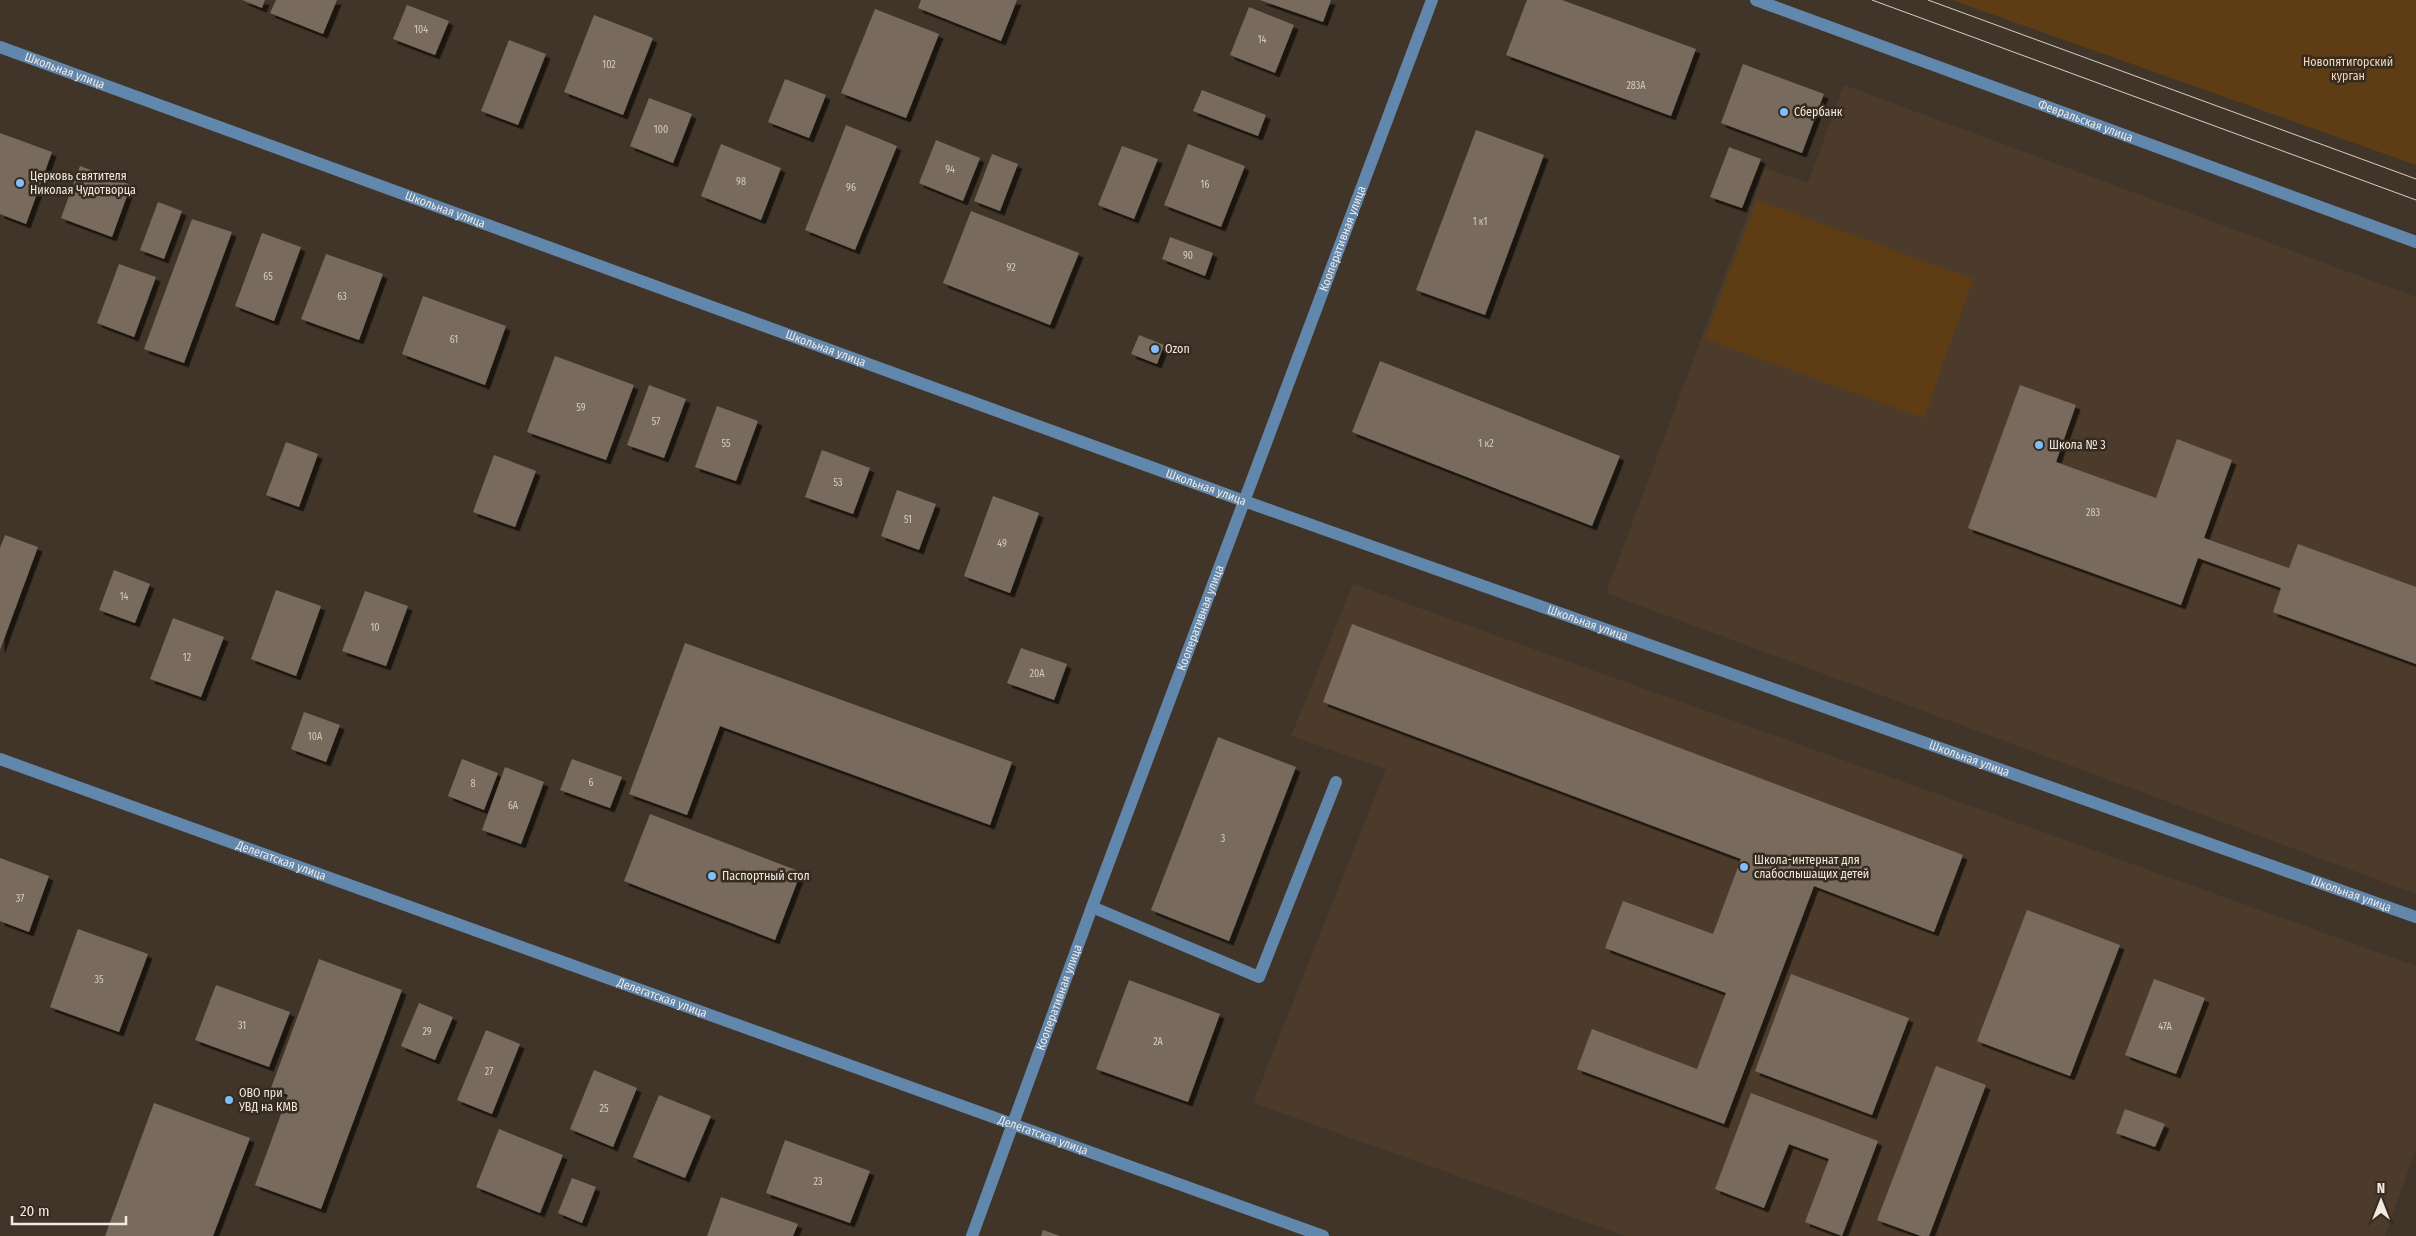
<svg xmlns="http://www.w3.org/2000/svg" width="2416" height="1236" font-family="'Fira Sans Condensed',sans-serif">
  <style>
    .built { fill: #4c3b2a }
    .green { fill: #5e3d14 }
    .building { fill: #786b5d; filter: url(#shadow) }
    .lines { fill: none; stroke-linecap: round; stroke-linejoin: round }
    .minor { stroke: #6287ad; stroke-width: 12 }
    .tram { stroke: #d7cfc7; stroke-width: 1 }
    .poi-dot { fill: #80bdfa; stroke: #362b1f; stroke-width: 2 }
    .labels { text-anchor: middle; dominant-baseline: central; stroke-width: 5; stroke-linejoin: round; paint-order: stroke }
    .number-label { font-size: 10px; fill: #d3cac1 }
    .park-label { font-size: 12px; fill: #f6d9bb; stroke: #362b1f }
    .street-label { font-size: 12px; fill: #f1e9e2; stroke: #362b1f }
    .poi-label { font-size: 12px; fill: #f1e9e2; stroke: #362b1f; text-anchor: start }
  </style>
  <defs>
    <filter id="shadow"><feDropShadow dx="4.5" dy="4.5" stdDeviation="0" flood-color="#0009"/></filter>
  </defs>
  <rect width="100%" height="100%" fill="#403528"/>
  <g class="built">
    <path d="M 1844,85 L 2416,297 L 2416,894 L 1606,593 L 1765,168 L 1808,183 Z"/>
    <path d="M 1353,584 L 2416,966 L 2416,1149 L 2385,1236 L 1625,1236 L 1253,1103 L 1386,769 L 1291,736 Z"/>
  </g>
  <g class="green">
    <path d="M 1952,0 L 2416,0 L 2416,165 Z"/>
    <path d="M 1757,200 L 1973,279 L 1924,418 L 1705,339 Z"/>
  </g>
  <g class="building">
    <path d="M 242,0 L 265,0 L 262,8 Z"/>
    <path d="M 276,0 L 337,0 L 323,34 L 270,13 Z"/>
    <path d="M 921,0 L 1017,0 L 1001,41 L 918,8 Z"/>
    <path d="M 1260,0 L 1331,0 L 1323,22 Z"/>
    <path d="M 1527,0 L 1562,0 L 1696,49 L 1671,116 L 1506,55 Z"/>
    <path d="M 407,5 L 449,21 L 435,55 L 393,39 Z"/>
    <path d="M 1249,7 L 1294,25 L 1275,73 L 1230,55 Z"/>
    <path d="M 875,9 L 939,34 L 906,118 L 841,93 Z"/>
    <path d="M 594,15 L 653,38 L 623,115 L 564,92 Z"/>
    <path d="M 509,40 L 546,54 L 518,125 L 481,111 Z"/>
    <path d="M 1743,64 L 1824,94 L 1802,153 L 1721,123 Z"/>
    <path d="M 785,79 L 826,95 L 809,138 L 768,122 Z"/>
    <path d="M 1202,90 L 1266,115 L 1258,136 L 1193,111 Z"/>
    <path d="M 649,98 L 692,114 L 673,163 L 630,146 Z"/>
    <path d="M 846,125 L 897,146 L 855,250 L 805,230 Z"/>
    <path d="M 1476,130 L 1544,155 L 1485,315 L 1416,290 Z"/>
    <path d="M 0,133 L 52,152 L 26,224 L 0,214 Z"/>
    <path d="M 936,140 L 980,158 L 963,201 L 919,183 Z"/>
    <path d="M 721,144 L 781,168 L 761,220 L 701,196 Z"/>
    <path d="M 1188,144 L 1245,166 L 1221,227 L 1164,205 Z"/>
    <path d="M 1122,146 L 1158,159 L 1134,219 L 1098,205 Z"/>
    <path d="M 1729,147 L 1761,159 L 1742,208 L 1710,197 Z"/>
    <path d="M 992,154 L 1018,164 L 1000,211 L 974,201 Z"/>
    <path d="M 80,166 L 131,185 L 112,237 L 61,218 Z"/>
    <path d="M 158,202 L 182,211 L 164,259 L 140,250 Z"/>
    <path d="M 971,211 L 1079,253 L 1050,325 L 943,283 Z"/>
    <path d="M 192,219 L 232,232 L 184,363 L 144,349 Z"/>
    <path d="M 262,233 L 301,247 L 274,321 L 235,306 Z"/>
    <path d="M 1170,237 L 1213,253 L 1205,276 L 1162,259 Z"/>
    <path d="M 326,254 L 383,274 L 359,340 L 301,319 Z"/>
    <path d="M 119,264 L 156,277 L 134,337 L 97,323 Z"/>
    <path d="M 423,296 L 506,326 L 485,385 L 402,354 Z"/>
    <path d="M 1139,335 L 1164,345 L 1157,364 L 1131,354 Z"/>
    <path d="M 555,356 L 634,385 L 606,460 L 527,432 Z"/>
    <path d="M 1380,361 L 1620,456 L 1592,526 L 1352,432 Z"/>
    <path d="M 649,385 L 686,399 L 664,458 L 627,445 Z"/>
    <path d="M 2020,385 L 2076,405 L 2056,462 L 2156,498 L 2177,439 L 2232,460 L 2204,538 L 2289,568 L 2298,544 L 2416,587 L 2416,664 L 2273,612 L 2281,588 L 2198,558 L 2181,605 L 1968,528 Z"/>
    <path d="M 717,406 L 758,421 L 736,481 L 695,467 Z"/>
    <path d="M 286,442 L 318,454 L 299,507 L 266,495 Z"/>
    <path d="M 822,450 L 870,468 L 853,514 L 805,497 Z"/>
    <path d="M 494,455 L 536,471 L 515,527 L 473,512 Z"/>
    <path d="M 897,490 L 936,504 L 919,550 L 881,536 Z"/>
    <path d="M 993,496 L 1039,513 L 1010,593 L 964,576 Z"/>
    <path d="M 5,535 L 38,547 L 0,650 L 0,548 Z"/>
    <path d="M 114,570 L 150,584 L 135,623 L 99,610 Z"/>
    <path d="M 276,590 L 321,606 L 296,676 L 251,659 Z"/>
    <path d="M 365,591 L 408,606 L 386,666 L 342,651 Z"/>
    <path d="M 173,618 L 224,637 L 201,697 L 150,679 Z"/>
    <path d="M 1352,624 L 1963,855 L 1934,932 L 1814,886 L 1724,1124 L 1577,1069 L 1592,1029 L 1697,1069 L 1726,993 L 1605,948 L 1623,901 L 1713,934 L 1741,859 L 1323,702 Z"/>
    <path d="M 685,643 L 1012,762 L 990,825 L 720,726 L 687,815 L 629,794 Z"/>
    <path d="M 1021,648 L 1067,664 L 1054,700 L 1007,683 Z"/>
    <path d="M 304,712 L 340,725 L 326,762 L 291,749 Z"/>
    <path d="M 1218,737 L 1296,767 L 1229,941 L 1151,910 Z"/>
    <path d="M 462,759 L 498,773 L 484,810 L 448,796 Z"/>
    <path d="M 572,759 L 622,777 L 610,808 L 560,790 Z"/>
    <path d="M 505,767 L 544,782 L 521,844 L 482,830 Z"/>
    <path d="M 650,814 L 801,872 L 775,940 L 624,881 Z"/>
    <path d="M 0,858 L 49,876 L 29,932 L 0,921 Z"/>
    <path d="M 2027,910 L 2120,945 L 2070,1076 L 1977,1041 Z"/>
    <path d="M 78,929 L 148,954 L 119,1032 L 50,1007 Z"/>
    <path d="M 319,959 L 402,990 L 321,1209 L 255,1185 L 288,1095 L 271,1088 Z"/>
    <path d="M 1791,974 L 1909,1018 L 1872,1115 L 1755,1071 Z"/>
    <path d="M 2154,979 L 2205,998 L 2176,1074 L 2125,1055 Z"/>
    <path d="M 1129,980 L 1220,1014 L 1188,1102 L 1096,1069 Z"/>
    <path d="M 216,985 L 290,1012 L 269,1067 L 195,1040 Z"/>
    <path d="M 419,1003 L 453,1017 L 435,1060 L 401,1046 Z"/>
    <path d="M 486,1030 L 520,1044 L 492,1114 L 457,1100 Z"/>
    <path d="M 1936,1066 L 1986,1085 L 1929,1236 L 1921,1236 L 1877,1220 Z"/>
    <path d="M 594,1070 L 637,1088 L 613,1147 L 570,1129 Z"/>
    <path d="M 1751,1093 L 1878,1141 L 1842,1236 L 1805,1222 L 1829,1159 L 1789,1144 L 1764,1208 L 1715,1189 Z"/>
    <path d="M 659,1095 L 711,1116 L 685,1178 L 633,1157 Z"/>
    <path d="M 154,1103 L 250,1138 L 213,1236 L 105,1236 Z"/>
    <path d="M 2125,1109 L 2165,1124 L 2155,1147 L 2116,1133 Z"/>
    <path d="M 499,1129 L 563,1155 L 540,1213 L 476,1187 Z"/>
    <path d="M 785,1140 L 870,1171 L 850,1223 L 766,1193 Z"/>
    <path d="M 572,1178 L 596,1187 L 582,1223 L 558,1213 Z"/>
    <path d="M 721,1197 L 798,1224 L 793,1236 L 707,1236 Z"/>
    <path d="M 1043,1230 L 1060,1236 L 1041,1236 Z"/>
  </g>
  <g class="lines">
    <g class="minor">
      <path id="s1" d="M 1756,0 L 2416,242"/>
      <path id="s2" d="M 0,47 L 1244,501 L 2416,917"/>
      <path id="s3" d="M 0,759 L 1323,1236"/>
      <path d="M 1092,907 L 1259,977 L 1336,782"/>
      <path id="s4" d="M 972,1236 L 1092,907 L 1432,0"/>
    </g>
    <g class="tram">
      <path d="M 1872,0 L 2416,200"/>
      <path d="M 1928,0 L 2416,179"/>
    </g>
  </g>
  <g class="poi-dot">
    <circle cx="1784" cy="112" r="5"/>
    <circle cx="20" cy="183" r="5"/>
    <circle cx="1155" cy="349" r="5"/>
    <circle cx="2039" cy="445" r="5"/>
    <circle cx="1744" cy="867" r="5"/>
    <circle cx="712" cy="876" r="5"/>
    <circle cx="229" cy="1100" r="5"/>
  </g>
  <g class="labels">
    <g class="number-label">
      <text x="421" y="30">104</text>
      <text x="1262" y="40">14</text>
      <text x="609" y="65">102</text>
      <text x="1636" y="86">283А</text>
      <text x="661" y="130">100</text>
      <text x="950" y="170">94</text>
      <text x="741" y="182">98</text>
      <text x="1205" y="185">16</text>
      <text x="851" y="188">96</text>
      <text x="1480" y="222">1 к1</text>
      <text x="1188" y="256">90</text>
      <text x="1011" y="268">92</text>
      <text x="268" y="277">65</text>
      <text x="342" y="297">63</text>
      <text x="454" y="340">61</text>
      <text x="581" y="408">59</text>
      <text x="656" y="422">57</text>
      <text x="726" y="444">55</text>
      <text x="1486" y="444">1 к2</text>
      <text x="838" y="483">53</text>
      <text x="2093" y="513">283</text>
      <text x="908" y="520">51</text>
      <text x="1002" y="544">49</text>
      <text x="124" y="597">14</text>
      <text x="375" y="628">10</text>
      <text x="187" y="658">12</text>
      <text x="1037" y="674">20А</text>
      <text x="315" y="737">10А</text>
      <text x="591" y="783">6</text>
      <text x="473" y="784">8</text>
      <text x="513" y="806">6А</text>
      <text x="1223" y="839">3</text>
      <text x="20" y="899">37</text>
      <text x="99" y="980">35</text>
      <text x="242" y="1026">31</text>
      <text x="2165" y="1027">47А</text>
      <text x="427" y="1032">29</text>
      <text x="1158" y="1042">2А</text>
      <text x="489" y="1072">27</text>
      <text x="604" y="1109">25</text>
      <text x="818" y="1182">23</text>
    </g>
    <g class="park-label">
      <text x="2348" y="62">Новопятигорский<tspan x="2348" dy="14">курган</tspan></text>
    </g>
    <g class="street-label">
      <text stroke="none"><textPath href="#s2" startOffset="69">Школьная улица</textPath></text>
      <text stroke="none"><textPath href="#s1" startOffset="351">Февральская улица</textPath></text>
      <text stroke="none"><textPath href="#s2" startOffset="474">Школьная улица</textPath></text>
      <text stroke="none"><textPath href="#s4" startOffset="1064">Кооперативная улица</textPath></text>
      <text stroke="none"><textPath href="#s2" startOffset="879">Школьная улица</textPath></text>
      <text stroke="none"><textPath href="#s2" startOffset="1284">Школьная улица</textPath></text>
      <text stroke="none"><textPath href="#s4" startOffset="659">Кооперативная улица</textPath></text>
      <text stroke="none"><textPath href="#s2" startOffset="1689">Школьная улица</textPath></text>
      <text stroke="none"><textPath href="#s2" startOffset="2094">Школьная улица</textPath></text>
      <text stroke="none"><textPath href="#s3" startOffset="299">Делегатская улица</textPath></text>
      <text stroke="none"><textPath href="#s2" startOffset="2499">Школьная улица</textPath></text>
      <text stroke="none"><textPath href="#s4" startOffset="254">Кооперативная улица</textPath></text>
      <text stroke="none"><textPath href="#s3" startOffset="704">Делегатская улица</textPath></text>
      <text stroke="none"><textPath href="#s3" startOffset="1109">Делегатская улица</textPath></text>
    </g>
    <g class="poi-label">
      <text x="1794" y="112">Сбербанк</text>
      <text x="30" y="176">Церковь святителя<tspan x="30" dy="14">Николая Чудотворца</tspan></text>
      <text x="1165" y="349">Ozon</text>
      <text x="2049" y="445">Школа № 3</text>
      <text x="1754" y="860">Школа-интернат для<tspan x="1754" dy="14">слабослышащих детей</tspan></text>
      <text x="722" y="876">Паспортный стол</text>
      <text x="239" y="1093">ОВО при<tspan x="239" dy="14">УВД на КМВ</tspan></text>
    </g>
  </g>
  <g transform="translate(2381 1201)" stroke="#362b1f" stroke-width="4" paint-order="stroke">
  <path d="M0-4L9 19L0 12L-9 19Z" fill="#f1e9e2"/>
  <text y="-8" font-size="14" font-weight="bold" text-anchor="middle" fill="#f1e9e2">N</text>
  </g>
  <path d="M12 1216v8h114v-8" fill="none" stroke="#f1e9e2" stroke-width="2.5"/>
  <text x="20" y="1216" font-size="15" fill="#f1e9e2" stroke="#362b1f" stroke-width="4" paint-order="stroke">20 m</text>
</svg>
